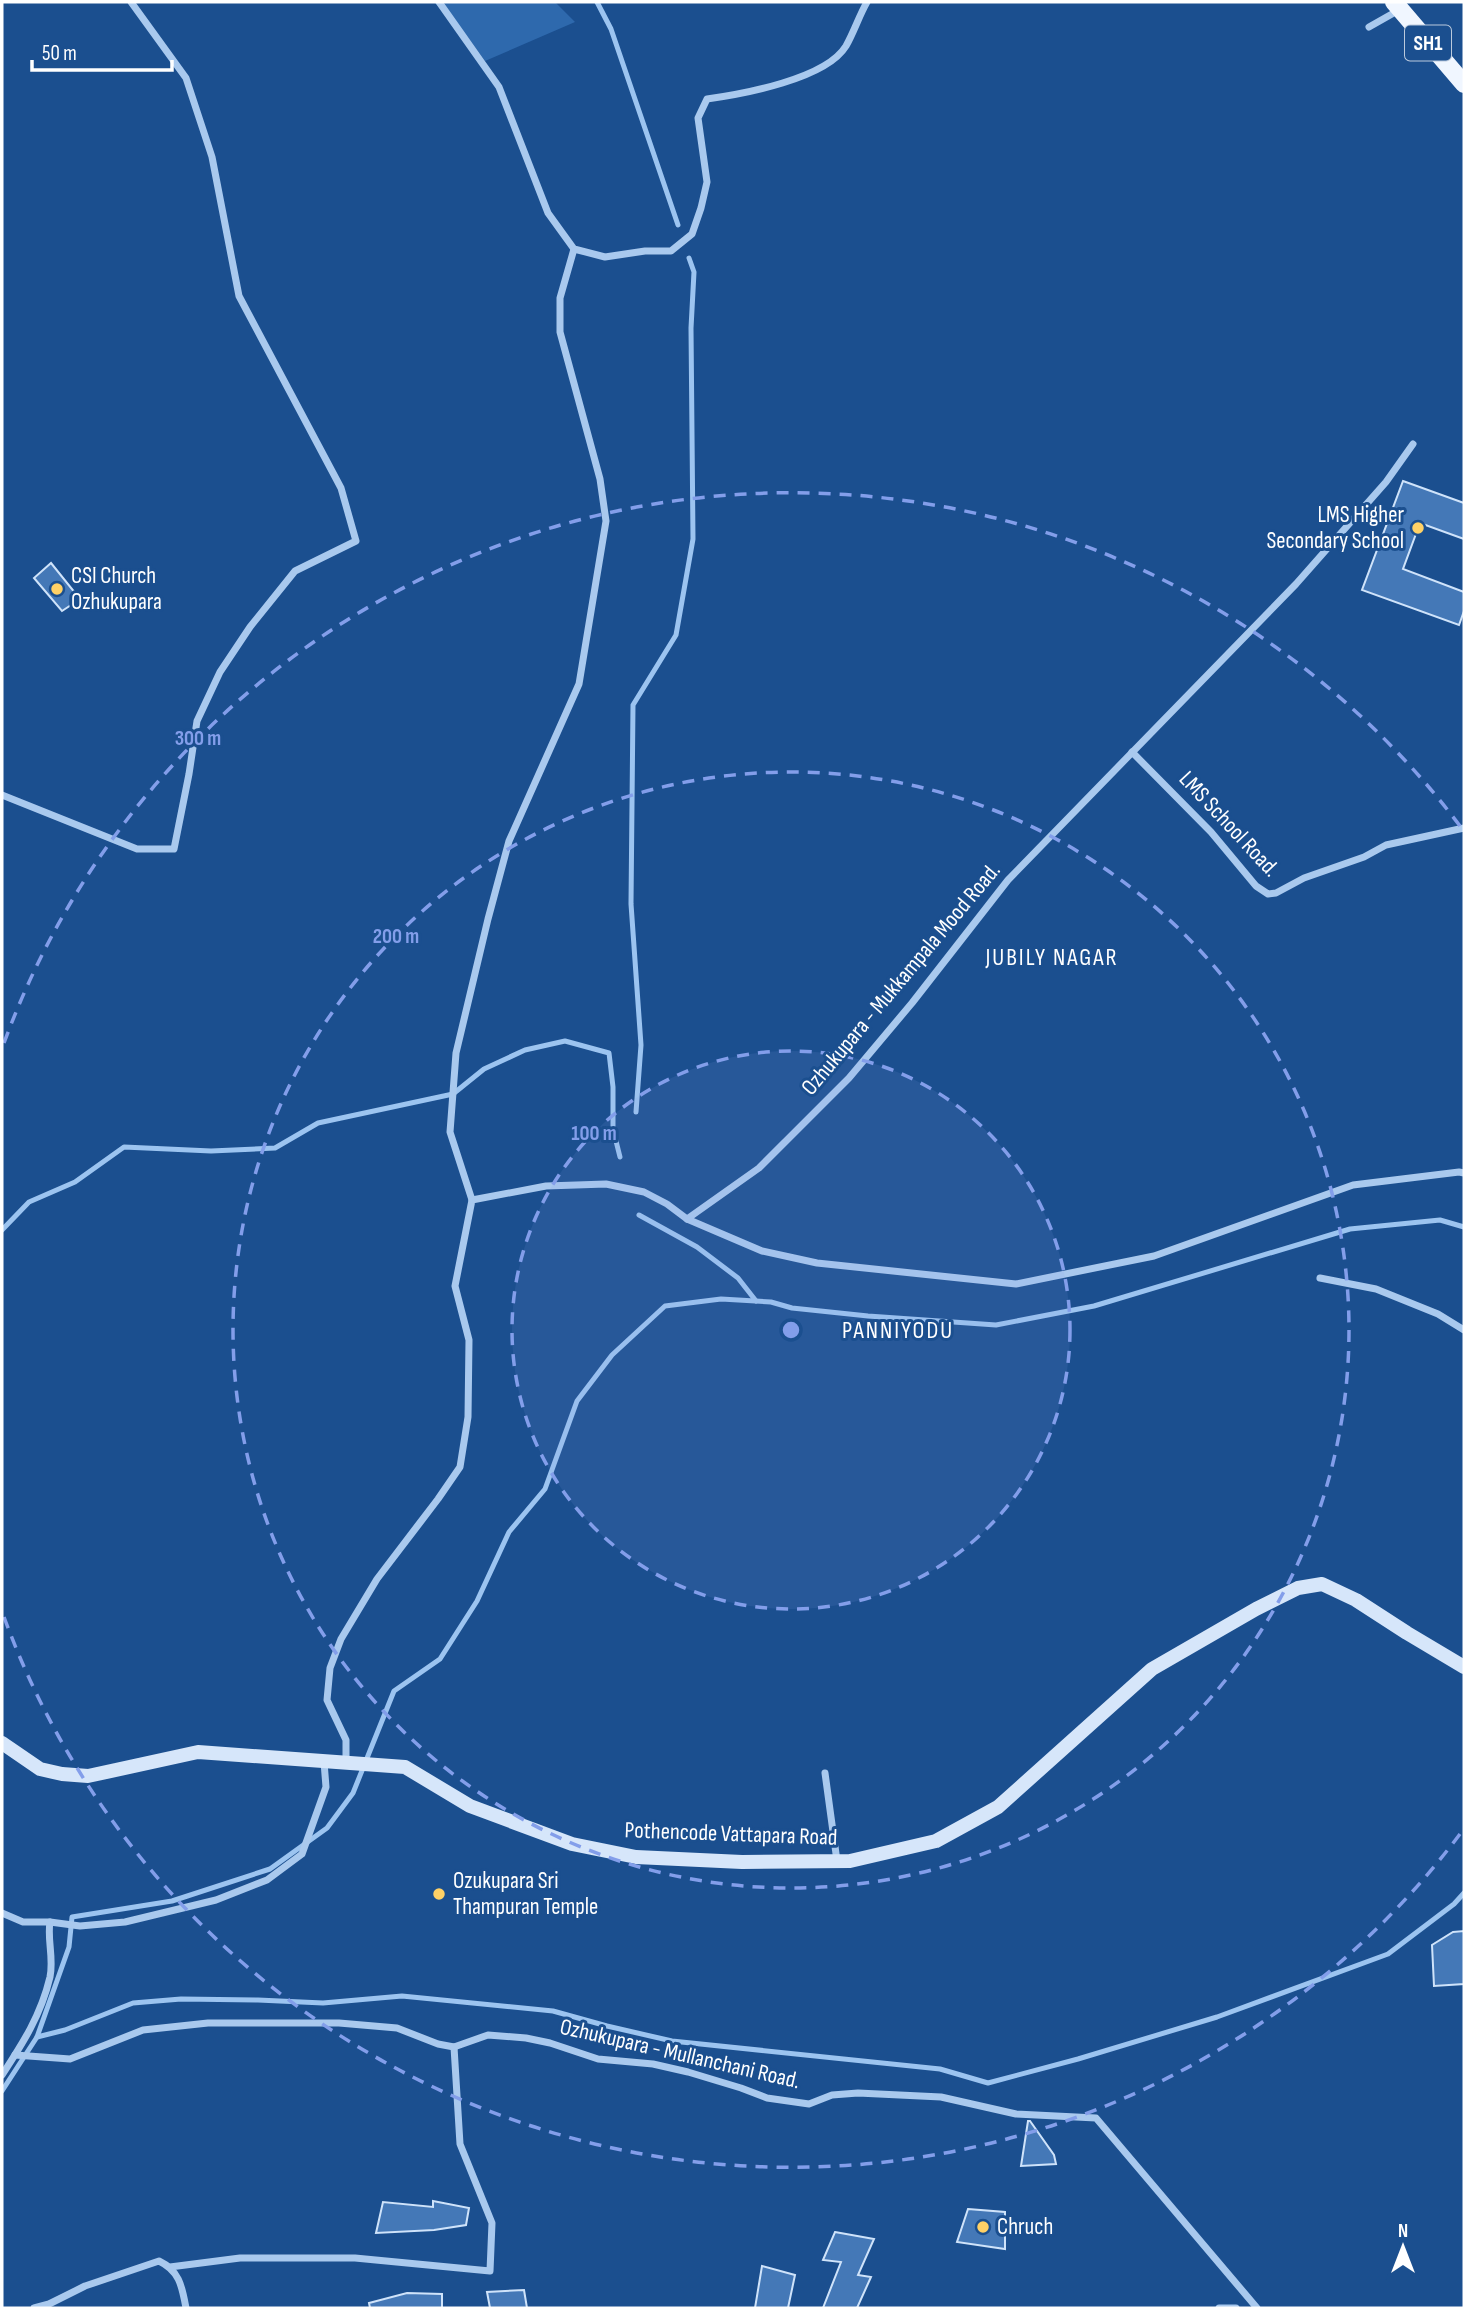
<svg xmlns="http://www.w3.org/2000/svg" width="1466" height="2310" font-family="'Sofia Sans Condensed',sans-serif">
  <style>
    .green { fill: #2e69ad }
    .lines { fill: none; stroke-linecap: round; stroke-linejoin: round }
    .stream { stroke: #9cc4f0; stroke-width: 5 }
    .building { fill: #4478b7; stroke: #cfe3fa; stroke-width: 2 }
    .minor { stroke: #a9c9ee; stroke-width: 7 }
    .secondary { stroke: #d6e6fa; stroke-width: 14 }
    .primary { stroke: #f0f6ff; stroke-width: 18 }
    .ring { fill: none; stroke: #839eea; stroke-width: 3.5; stroke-dasharray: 12 9 }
    .poi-dot { fill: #ffd166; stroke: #1b4f8f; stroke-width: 2.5 }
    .labels { text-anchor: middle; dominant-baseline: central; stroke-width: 6; stroke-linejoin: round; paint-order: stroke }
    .shield { fill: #1b4f8f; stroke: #bbcadd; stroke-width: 2 }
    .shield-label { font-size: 21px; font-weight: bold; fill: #fff }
    .poi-label { font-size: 23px; fill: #fff; stroke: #1b4f8f; text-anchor: start }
    .street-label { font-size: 23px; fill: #fff; stroke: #1b4f8f }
    .neighbourhood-label { font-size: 24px; letter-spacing: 2px; fill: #fff; stroke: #1b4f8f }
    .centre { fill: #839eea; stroke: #1b4f8f; stroke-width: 3.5 }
    .ring-label { font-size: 21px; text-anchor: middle; font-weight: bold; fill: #839eea; stroke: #1b4f8f; stroke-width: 6; stroke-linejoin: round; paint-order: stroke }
  </style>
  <rect width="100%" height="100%" fill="#1b4f8f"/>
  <path class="green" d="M 434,2 L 555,2 L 575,22 L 485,61 L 470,40 Z"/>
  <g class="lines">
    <g class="stream">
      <path d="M 597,2 L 611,29 L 678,225"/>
      <path d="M 636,1112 L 641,1045 L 631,904 L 633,705 L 676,635 L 693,539 L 691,328 L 694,272 L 689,258"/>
      <path d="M 639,1215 L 697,1247 L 738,1278 L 756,1301"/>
      <path d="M 2,1230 L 29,1202 L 75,1182 L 124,1147 L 211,1151 L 275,1148 L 318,1123 L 453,1094 L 484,1069 L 525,1050 L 565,1041 L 609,1053 L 613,1087 L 613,1129 L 620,1157"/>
      <path d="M 37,2037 L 65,2030 L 133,2003 L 181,1999 L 258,2000 L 323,2003 L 402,1996 L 553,2011 L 607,2026 L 672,2041 L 940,2069 L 988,2083 L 1078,2059 L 1217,2017 L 1388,1954 L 1454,1904 L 1464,1893"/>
      <path d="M 2,2091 L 37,2037 L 69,1947 L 72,1917 L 172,1901 L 270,1869 L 327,1828 L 353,1793 L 394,1691 L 440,1659 L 477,1601 L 509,1532 L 545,1489 L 577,1401 L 612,1355 L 665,1306 L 721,1299 L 771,1302 L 792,1308 L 868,1316 L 996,1325 L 1094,1306 L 1350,1229 L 1440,1220 L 1464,1227"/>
    </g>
  </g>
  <g class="building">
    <path d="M 1403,481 L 1464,503 L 1464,539 L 1420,523 L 1403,569 L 1464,592 L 1464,611 L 1459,625 L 1362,590 Z"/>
    <path d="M 51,563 L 80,599 L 62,611 L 34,578 Z"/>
    <path d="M 1464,1931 L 1464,1984 L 1434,1986 L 1432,1945 L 1453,1932 Z"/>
    <path d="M 1028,2121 L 1030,2121 L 1054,2155 L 1056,2164 L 1021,2166 Z"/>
    <path d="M 433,2201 L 469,2208 L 466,2225 L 434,2230 L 376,2233 L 383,2202 L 433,2207 Z"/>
    <path d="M 968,2209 L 1005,2212 L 1005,2249 L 957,2242 Z"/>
    <path d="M 835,2232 L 874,2239 L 858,2275 L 871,2277 L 857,2308 L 823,2308 L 841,2262 L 823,2260 Z"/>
    <path d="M 762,2266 L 795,2275 L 788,2308 L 755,2308 Z"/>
    <path d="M 524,2290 L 527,2308 L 490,2308 L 487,2292 Z"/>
    <path d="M 407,2293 L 442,2294 L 442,2308 L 370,2308 L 369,2303 Z"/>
  </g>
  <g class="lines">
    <g class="minor">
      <path d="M 439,2 L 499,87 L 548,213 L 574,249 L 605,257 L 645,251 L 671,251 L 692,234 L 701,208 L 707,182 L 698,118 L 707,99 C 743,94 826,79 846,46 C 854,32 859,16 867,2"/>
      <path d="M 1369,27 L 1399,10"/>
      <path d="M 1132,752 L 1211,832 L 1256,886 L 1268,894 L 1276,893 L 1304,878 L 1364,857 L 1386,845 L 1464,828"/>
      <path d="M 2,795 L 137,849 L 174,849 L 189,774 L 197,721 L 220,672 L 250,627 L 295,571 L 356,541 L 341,488 L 239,296 L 212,157 L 186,78 L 131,2"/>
      <path d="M 472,1200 L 450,1132 L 456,1053 L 488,919 L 509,841 L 579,684 L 606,521 L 600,479 L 560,332 L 560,298 L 574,249"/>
      <path d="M 687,1219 L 759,1168 L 849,1078 L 912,1003 L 1008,880 L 1296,584 L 1386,482 L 1413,444"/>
      <path d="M 1320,1278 L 1376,1289 L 1438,1314 L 1464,1330"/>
      <path d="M 346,1763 L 346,1740 L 327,1700 L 330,1668 L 341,1639 L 377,1579 L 438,1499 L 460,1467 L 468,1417 L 469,1340 L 455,1286 L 472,1200 L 546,1186 L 606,1184 L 644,1192 L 667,1204 L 687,1219 L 762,1251 L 817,1263 L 1016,1284 L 1154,1256 L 1353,1185 L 1459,1172 L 1464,1173"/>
      <path d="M 825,1773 L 837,1861"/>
      <path d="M 2,1913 L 23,1922 L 50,1922 L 80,1926 L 125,1922 L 216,1900 L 267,1880 L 302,1854 L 326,1787 L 324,1762"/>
      <path d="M 15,2055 L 70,2059 L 143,2030 L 208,2023 L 339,2023 L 397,2028 L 438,2044 L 454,2047 L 488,2035 L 526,2038 L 550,2043 L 598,2059 L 653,2064 L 688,2072 L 741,2088 L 767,2098 L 809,2104 L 832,2095 L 858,2093 L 941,2097 L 1016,2114 L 1096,2118 L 1257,2308"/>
      <path d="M 2,2075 C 23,2043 41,2015 50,1977 C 54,1958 47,1940 50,1922"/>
      <path d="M 170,2267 L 240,2258 L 355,2258 L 490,2271 L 492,2223 L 460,2144 L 454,2047"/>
      <path d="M 34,2308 L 49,2304 L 85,2286 L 159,2261 C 180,2271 182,2287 186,2308"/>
      <path d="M 1219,2308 L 1236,2308"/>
    </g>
    <path class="secondary" d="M 2,1743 L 40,1769 L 62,1774 L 88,1776 L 198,1752 L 405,1767 L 470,1806 L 572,1844 L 636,1857 L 742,1862 L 850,1861 L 936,1841 L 998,1807 L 1152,1669 L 1256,1609 L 1298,1588 L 1322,1584 L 1356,1600 L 1407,1633 L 1464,1667"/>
    <path class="primary" d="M 1394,2 L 1464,84"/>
  </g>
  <circle cx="791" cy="1330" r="279" fill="#839eea" fill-opacity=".12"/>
  <g class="ring">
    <circle cx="791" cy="1330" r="279"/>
    <circle cx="791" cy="1330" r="558"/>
    <path d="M1460 1834A838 838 0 0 1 4 1617M4 1043A838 838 0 0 1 1460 826"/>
  </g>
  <g class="poi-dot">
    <circle cx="1418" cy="528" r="7"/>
    <circle cx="57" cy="589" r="7"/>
    <circle cx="439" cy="1894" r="7"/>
    <circle cx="983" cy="2227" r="7"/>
  </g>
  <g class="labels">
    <rect class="shield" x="1405" y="25.5" width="46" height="35" rx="5"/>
    <g class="shield-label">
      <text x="1428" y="43">SH1</text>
    </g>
    <g class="poi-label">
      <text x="1404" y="515" text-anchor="end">LMS Higher<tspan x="1404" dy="26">Secondary School</tspan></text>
      <text x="71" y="576">CSI Church<tspan x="71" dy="26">Ozhukupara</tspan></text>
      <text x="453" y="1881">Ozukupara Sri<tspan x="453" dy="26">Thampuran Temple</tspan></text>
      <text x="997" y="2227">Chruch</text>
    </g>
    <g class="street-label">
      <text transform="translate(1229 824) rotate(47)">LMS School Road.</text>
      <text transform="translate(901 979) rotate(-50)">Ozhukupara - Mukkampala Mood Road.</text>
      <text transform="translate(731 1834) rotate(2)">Pothencode Vattapara Road</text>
      <text transform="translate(680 2054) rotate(13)">Ozhukupara - Mullanchani Road.</text>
    </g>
    <g class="neighbourhood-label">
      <text x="1052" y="957">JUBILY NAGAR</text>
      <text x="898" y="1330">PANNIYODU</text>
    </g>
  </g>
  <circle cx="791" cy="1330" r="10" class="centre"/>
  <g class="ring-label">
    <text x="198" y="745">300 m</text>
    <text x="396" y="943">200 m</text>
    <text x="594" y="1140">100 m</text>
  </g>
  <rect width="1466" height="2310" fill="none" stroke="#ffffff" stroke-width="7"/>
  <g transform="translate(1403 2247)" stroke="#1b4f8f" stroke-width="5" paint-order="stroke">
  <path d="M0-5L12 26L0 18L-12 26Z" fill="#ffffff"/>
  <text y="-10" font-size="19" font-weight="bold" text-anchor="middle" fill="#ffffff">N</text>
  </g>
  <path d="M32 60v10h140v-10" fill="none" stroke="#ffffff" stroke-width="3.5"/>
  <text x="42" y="60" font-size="21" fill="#ffffff" stroke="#1b4f8f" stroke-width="5" paint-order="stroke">50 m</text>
</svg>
